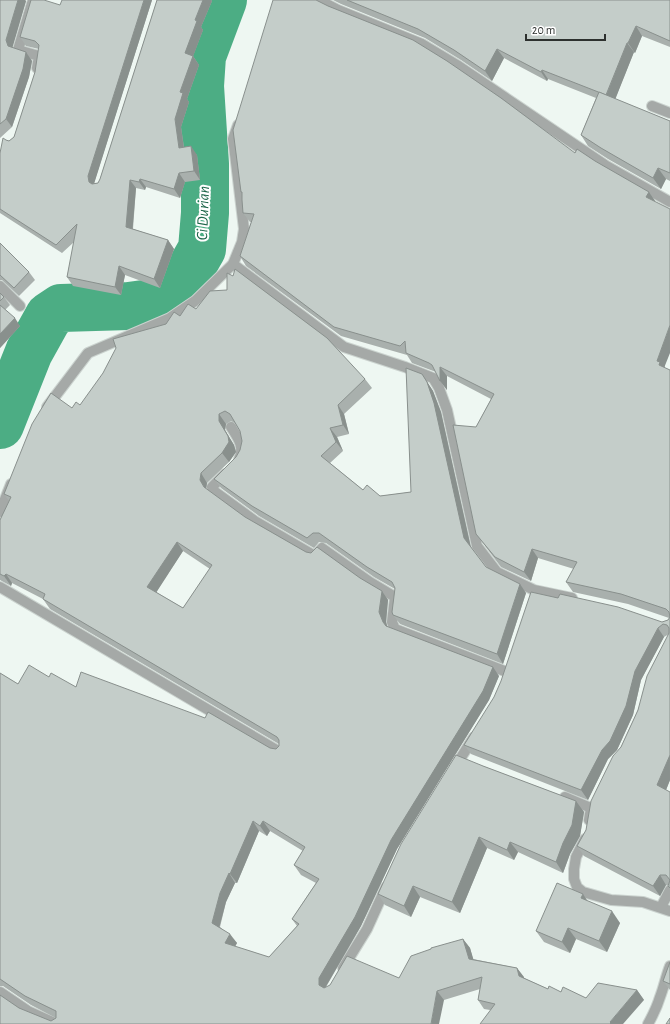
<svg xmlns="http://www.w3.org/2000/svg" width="670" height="1024" font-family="'Alegreya Sans',sans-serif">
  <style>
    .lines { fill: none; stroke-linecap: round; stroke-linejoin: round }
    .river { stroke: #4cad84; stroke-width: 48 }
    .street-casing { stroke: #cbd3cf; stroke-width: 12 }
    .street { stroke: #a5a9a7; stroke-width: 10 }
    .wall { fill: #a9b0ad; fill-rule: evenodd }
    .shaded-wall { fill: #89908d }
    .building { fill: #c4cdc9; stroke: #89908d; fill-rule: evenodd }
    .labels { text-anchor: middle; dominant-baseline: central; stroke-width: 4; stroke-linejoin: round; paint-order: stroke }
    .water-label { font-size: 16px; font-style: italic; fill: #1e664a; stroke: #fff }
  </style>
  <rect width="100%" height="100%" fill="#eef7f2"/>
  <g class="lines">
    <path class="river" d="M 0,425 L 29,352 L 49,316 L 61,308 L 129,306 L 151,303 L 172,293 L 186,277 L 202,249 L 205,213 L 205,164 L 200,86 L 202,56 L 223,0"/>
    <g class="street-casing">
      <g id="street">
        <path d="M 33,0 L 18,50 L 39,56 L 37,68"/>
        <path d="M 319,0 L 338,10 L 422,44 L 457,65 L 605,165 L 670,202"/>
        <path d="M 652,106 L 670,113"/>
        <path d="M 233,264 L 344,347 L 405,367 L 433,378 L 439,388 L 447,410 L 477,546 L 497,572 L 534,590 L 572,598"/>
        <path d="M 0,286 L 20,306"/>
        <path d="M 47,407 L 88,353 L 170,318 L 195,301 L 233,264 L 242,242 L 244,229 L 234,146 L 233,139 L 238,125"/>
        <path d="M 231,427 C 238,438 245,447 239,459"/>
        <path d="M 225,474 L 212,487 L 214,491 L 255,521 L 315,556 L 322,548 L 370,582 L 395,597 L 392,622 L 395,629 L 507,672"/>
        <path d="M 0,512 L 11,484"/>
        <path d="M 0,587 L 280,752"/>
        <path d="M 455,767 L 474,737"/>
        <path d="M 565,797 L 591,808 L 589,820"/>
        <path d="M 585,839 L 576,857 L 574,869 L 574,879 L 577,887 L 583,892 L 611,900 L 643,902 L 670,911"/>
        <path d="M 661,907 L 670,890"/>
        <path d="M 343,968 L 367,929 L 386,887"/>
        <path d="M 0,992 L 28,1011 L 57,1024"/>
        <path d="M 648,1024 C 653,1015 657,1007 660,997 C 664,987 666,976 670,966"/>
      </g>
    </g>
    <use href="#street" class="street"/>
  </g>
  <g class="wall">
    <path d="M 0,0 L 25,0 L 26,1 L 12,48 L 26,52 L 32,61 L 29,77 L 12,127 L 0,138 Z"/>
    <path d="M 152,0 L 94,183 L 98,183 L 100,179 L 157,0 L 211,0 L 212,1 L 201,27 L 203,30 L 193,56 L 199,65 L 187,99 L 189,102 L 181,127 L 184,147 L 197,155 L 200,180 L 185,182 L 180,198 L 146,187 L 145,190 L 136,188 L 133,229 L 168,240 L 174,249 L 160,288 L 125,275 L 121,295 L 73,286 L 67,277 L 74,242 L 62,253 L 0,213 L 0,153 L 6,140 L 9,141 L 14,137 L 35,72 L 39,49 L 26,46 L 20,37 L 60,5 Z"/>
    <path d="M 333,0 L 670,0 L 670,47 L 642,36 L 635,53 L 634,52 L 615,99 L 670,121 L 670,181 L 666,179 L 661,189 L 608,159 L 588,146 L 581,135 L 596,98 L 548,79 L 547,81 L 504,58 L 492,81 L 461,60 L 425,38 L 341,4 Z"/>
    <path d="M 575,153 L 595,161 L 649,192 L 655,201 L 665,368 L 670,370 L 670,780 L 666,790 L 670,792 L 670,889 L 668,886 L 668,885 L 666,885 L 660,896 L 584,856 L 577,846 L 586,830 L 621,747 L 638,710 L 669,634 L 664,637 L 641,680 L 633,715 L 617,750 L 608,759 L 588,800 L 471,754 L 464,745 L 662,622 L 668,620 L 669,618 L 628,604 L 573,592 L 566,582 L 574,569 L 538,558 L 531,581 L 501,567 L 476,534 L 476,427 L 491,399 L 447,376 L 447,390 L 436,372 L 412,363 L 407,355 L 341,336 L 246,266 L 240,256 L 251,222 L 250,222 L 243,213 L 242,194 L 241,192 Z"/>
    <path d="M 0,243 L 29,272 L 35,280 L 19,296 L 2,280 L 0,280 Z"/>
    <path d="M 0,293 L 4,297 L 10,305 L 5,310 L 20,326 L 0,348 Z"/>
    <path d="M 196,309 L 365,379 L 372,388 L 344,414 L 349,434 L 337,437 L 343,451 L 330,463 L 363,490 L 380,496 L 411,492 L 422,374 L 433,391 L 441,412 L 471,547 L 486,567 L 526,593 L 503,664 L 400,624 L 393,615 L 395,589 L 374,577 L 326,543 L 319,542 L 314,548 L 259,516 L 221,488 L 214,479 L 236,457 L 240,450 L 242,441 L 240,431 L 235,423 L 231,421 L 226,424 L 225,430 L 234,445 L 236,452 L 229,462 L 207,483 L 206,489 L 245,517 L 306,552 L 360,578 L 382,591 L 388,600 L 386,622 L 387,626 L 499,676 L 489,700 L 397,849 L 361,926 L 326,987 L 399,978 L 463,939 L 470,948 L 473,959 L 517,968 L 524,978 L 548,989 L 586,998 L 637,990 L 644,1000 L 490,1010 L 484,1009 L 478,1000 L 480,989 L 444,1000 L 0,1024 L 19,1008 L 51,1021 L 56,1018 L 31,1005 L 3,986 L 0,986 L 0,673 L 18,684 L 49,677 L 76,687 L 270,748 L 276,749 L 279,746 L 279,744 L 50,609 L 43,599 L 12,583 L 11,586 L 0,580 L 0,520 L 9,501 L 4,494 L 72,408 L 80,405 L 166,324 L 180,316 ZM 183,551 L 210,569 L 183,608 L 156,592 ZM 259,831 L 267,836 L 270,831 L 303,851 L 294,865 L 301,875 L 316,883 L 292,919 L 297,926 L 269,957 L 235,947 L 237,943 L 220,927 L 226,902 L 235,883 L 237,883 Z"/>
    <path d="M 483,766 L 576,801 L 584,812 L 580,836 L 570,854 L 563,873 L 518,852 L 514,860 L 487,848 L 460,913 L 420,897 L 411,917 L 385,905 L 378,894 Z"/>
    <path d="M 583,894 L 587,901 L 620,923 L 607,952 L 576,939 L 570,953 L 544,942 L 536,931 Z"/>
    <path d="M 670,962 L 670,990 L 663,981 Z"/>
  </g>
  <g class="shaded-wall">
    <path d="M 18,0 L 25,0 L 26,1 L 12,49 L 8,46 L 6,40 Z"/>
    <path d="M 144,0 L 152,0 L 94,184 L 95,190 L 89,182 L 88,176 Z"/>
    <path d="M 203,0 L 211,0 L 212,1 L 201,27 L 203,30 L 191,62 L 185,53 L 195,20 Z"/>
    <path d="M 636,26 L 642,36 L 635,53 L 628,43 Z"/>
    <path d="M 627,43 L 634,52 L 613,105 L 606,96 Z"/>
    <path d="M 497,49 L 504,58 L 492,81 L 485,71 Z"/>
    <path d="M 26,52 L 32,61 L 29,77 L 12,127 L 6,119 Z"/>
    <path d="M 193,56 L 199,65 L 187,99 L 189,102 L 181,127 L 185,156 L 179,148 L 175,119 L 180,92 Z"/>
    <path d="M 542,70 L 548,79 L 547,81 L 541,72 Z"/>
    <path d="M 191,146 L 197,155 L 200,180 L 194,171 Z"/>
    <path d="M 658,168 L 666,179 L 661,189 L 653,178 Z"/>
    <path d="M 179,173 L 185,182 L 180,198 L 174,189 Z"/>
    <path d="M 140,179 L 146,187 L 145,190 L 139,182 Z"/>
    <path d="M 130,180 L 136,188 L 132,235 L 126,227 Z"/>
    <path d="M 649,192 L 655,201 L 653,207 L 646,197 Z"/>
    <path d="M 168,240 L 174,249 L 160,288 L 154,279 Z"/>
    <path d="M 119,266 L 125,275 L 121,295 L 115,287 Z"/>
    <path d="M 15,318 L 20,326 L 0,348 L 0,334 Z"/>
    <path d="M 670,325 L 670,353 L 664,368 L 659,365 L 657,361 Z"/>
    <path d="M 440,367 L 447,376 L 447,390 L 440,381 Z"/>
    <path d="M 422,374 L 433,391 L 441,412 L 471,548 L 464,538 Z"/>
    <path d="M 338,405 L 344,414 L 349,434 L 343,425 Z"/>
    <path d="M 219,414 L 226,424 L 225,430 L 234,445 L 236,452 L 229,462 L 222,453 L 219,421 Z"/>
    <path d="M 330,428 L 337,437 L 343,451 L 336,442 Z"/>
    <path d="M 201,473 L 207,483 L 206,489 L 204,487 L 200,480 Z"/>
    <path d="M 177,542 L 183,551 L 154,596 L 147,587 Z"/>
    <path d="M 532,549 L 538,558 L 531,581 L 524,572 Z"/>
    <path d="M 6,574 L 12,583 L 11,586 L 4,576 Z"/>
    <path d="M 520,584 L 526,593 L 503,664 L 497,654 Z"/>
    <path d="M 382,591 L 388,600 L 386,622 L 389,632 L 383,622 L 379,612 Z"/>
    <path d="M 658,628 L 664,637 L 641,680 L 633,715 L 617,750 L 608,759 L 588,800 L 581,790 L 635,671 Z"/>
    <path d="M 493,667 L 499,676 L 489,700 L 397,849 L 361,926 L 325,988 L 326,995 L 319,985 L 319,978 L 391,840 Z"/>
    <path d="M 670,755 L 670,780 L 664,795 L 657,785 Z"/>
    <path d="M 576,801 L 584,812 L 580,836 L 570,854 L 563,873 L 556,862 Z"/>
    <path d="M 253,821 L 259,831 L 237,883 L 230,874 Z"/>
    <path d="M 263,821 L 270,831 L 267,836 L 260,826 Z"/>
    <path d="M 479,837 L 487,848 L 460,913 L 452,902 Z"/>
    <path d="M 510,842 L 518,852 L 514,860 L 507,850 Z"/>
    <path d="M 229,873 L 235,883 L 226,902 L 218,932 L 212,923 L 220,893 Z"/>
    <path d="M 660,875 L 666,885 L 660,896 L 653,886 Z"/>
    <path d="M 413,886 L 420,897 L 411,917 L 404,906 Z"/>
    <path d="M 583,894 L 590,905 L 581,898 Z"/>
    <path d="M 612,911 L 620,923 L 607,952 L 599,941 Z"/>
    <path d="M 568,928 L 576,939 L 570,953 L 562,942 Z"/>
    <path d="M 230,934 L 237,943 L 231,953 L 225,943 Z"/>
    <path d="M 463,939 L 470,948 L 476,968 L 469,959 Z"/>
    <path d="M 517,968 L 524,977 L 525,985 L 519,976 Z"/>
    <path d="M 637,990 L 644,1000 L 623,1024 L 610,1024 L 610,1022 Z"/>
    <path d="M 437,991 L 444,1000 L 439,1024 L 431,1024 Z"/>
  </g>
  <g class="building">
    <path d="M 0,0 L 18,0 L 6,40 L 8,46 L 26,52 L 23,69 L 6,119 L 0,124 Z"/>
    <path d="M 31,0 L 44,0 L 60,5 L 62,0 L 144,0 L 88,176 L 89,182 L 92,184 L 98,183 L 100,179 L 157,0 L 203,0 L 195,20 L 197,21 L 185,53 L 193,56 L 180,92 L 183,93 L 175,119 L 179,148 L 191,146 L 194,171 L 179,173 L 174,189 L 140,179 L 139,182 L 130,180 L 126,227 L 168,240 L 154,279 L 119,266 L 115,287 L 67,277 L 77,224 L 56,245 L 0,209 L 0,153 L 3,138 L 6,140 L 9,141 L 14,137 L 35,72 L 39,45 L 35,41 L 20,37 Z"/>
    <path d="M 273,0 L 316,0 L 328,6 L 413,40 L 447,61 L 501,98 L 575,153 L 577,149 L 595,161 L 649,192 L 646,197 L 670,209 L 670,325 L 657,361 L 660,362 L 659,365 L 670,370 L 670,755 L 657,785 L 670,792 L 670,888 L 668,886 L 670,880 L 666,875 L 660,875 L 653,886 L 577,846 L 586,830 L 591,801 L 613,756 L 621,747 L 638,710 L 647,676 L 669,633 L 669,628 L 667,625 L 663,624 L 658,628 L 635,671 L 626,706 L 610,741 L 602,750 L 581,790 L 464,745 L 494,697 L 501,681 L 531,592 L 558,598 L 560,594 L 618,607 L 662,622 L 668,620 L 670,617 L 669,612 L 666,609 L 621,594 L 566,582 L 577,562 L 532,549 L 524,572 L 495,557 L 476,534 L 453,425 L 476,427 L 494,394 L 440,367 L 440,381 L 432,365 L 429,363 L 406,353 L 405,341 L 400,346 L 334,327 L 240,256 L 254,214 L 243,213 L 242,200 L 242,192 L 241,192 L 233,130 Z"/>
    <path d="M 347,0 L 670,0 L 670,41 L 636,26 L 628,43 L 627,43 L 606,95 L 542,70 L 541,72 L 497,49 L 485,71 L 454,50 L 418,29 Z"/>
    <path d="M 599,92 L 670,121 L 670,173 L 658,168 L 653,178 L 601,148 L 581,135 Z"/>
    <path d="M 0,243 L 29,272 L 14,288 L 0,275 Z"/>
    <path d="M 235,269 L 327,338 L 365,379 L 338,405 L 343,425 L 330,428 L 336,442 L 321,456 L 363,490 L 367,485 L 380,496 L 411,492 L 406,368 L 422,374 L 427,382 L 434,403 L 464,538 L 486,567 L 520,584 L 497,654 L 393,615 L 392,612 L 395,588 L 392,582 L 367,567 L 319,533 L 313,533 L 307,538 L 252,506 L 214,479 L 236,457 L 240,450 L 242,441 L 240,431 L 230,414 L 225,411 L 219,414 L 219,421 L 228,436 L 229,442 L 222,453 L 201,473 L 200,480 L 204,487 L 245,517 L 306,552 L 311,553 L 317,547 L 360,578 L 382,591 L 379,612 L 383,622 L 386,626 L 493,667 L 483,691 L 391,840 L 355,917 L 319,978 L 319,985 L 324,988 L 330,985 L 347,956 L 399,978 L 411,956 L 431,949 L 431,948 L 463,939 L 469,959 L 517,968 L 519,976 L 548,989 L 549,986 L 561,992 L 563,987 L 586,998 L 598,983 L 637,990 L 610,1022 L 611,1023 L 610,1024 L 480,1024 L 495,1004 L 478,1000 L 482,977 L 437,991 L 431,1024 L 0,1024 L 0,995 L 19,1008 L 51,1021 L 56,1018 L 56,1011 L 25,996 L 0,979 L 0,673 L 18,684 L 29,665 L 49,677 L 51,673 L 76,687 L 81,672 L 205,718 L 208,712 L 270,748 L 276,749 L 279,746 L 279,740 L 277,737 L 43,599 L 45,594 L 6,574 L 4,576 L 0,574 L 0,520 L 11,497 L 4,494 L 32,424 L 51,393 L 72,408 L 76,402 L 80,405 L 103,373 L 116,348 L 113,339 L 166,324 L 174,312 L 180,316 L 188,304 L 196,309 L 210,291 L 227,290 L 227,273 L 233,276 ZM 177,542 L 212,565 L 183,608 L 147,587 ZM 253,821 L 260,826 L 263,821 L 305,847 L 294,865 L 319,879 L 292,919 L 299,924 L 269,957 L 225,943 L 230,934 L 212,923 L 220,893 L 229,873 L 230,874 Z"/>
    <path d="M 0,293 L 4,297 L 0,301 Z"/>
    <path d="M 0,305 L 15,318 L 0,334 Z"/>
    <path d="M 456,755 L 483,766 L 576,801 L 572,825 L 563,843 L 556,862 L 510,842 L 507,850 L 479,837 L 452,902 L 413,886 L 404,906 L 378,894 L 401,844 Z"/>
    <path d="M 557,883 L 583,894 L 581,898 L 612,911 L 599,941 L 568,928 L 562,942 L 536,931 Z"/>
    <path d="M 670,962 L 670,984 L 663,981 Z"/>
    <path d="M 670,1018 L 670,1024 L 666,1024 Z"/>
  </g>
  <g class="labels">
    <g class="water-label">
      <text transform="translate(203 213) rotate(-88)">Ci Durian</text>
    </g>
  </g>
  <path d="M526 34v6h79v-6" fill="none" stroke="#2d302e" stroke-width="2"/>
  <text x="532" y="34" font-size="12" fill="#2d302e" stroke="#ffffff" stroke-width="3" paint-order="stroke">20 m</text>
</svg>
